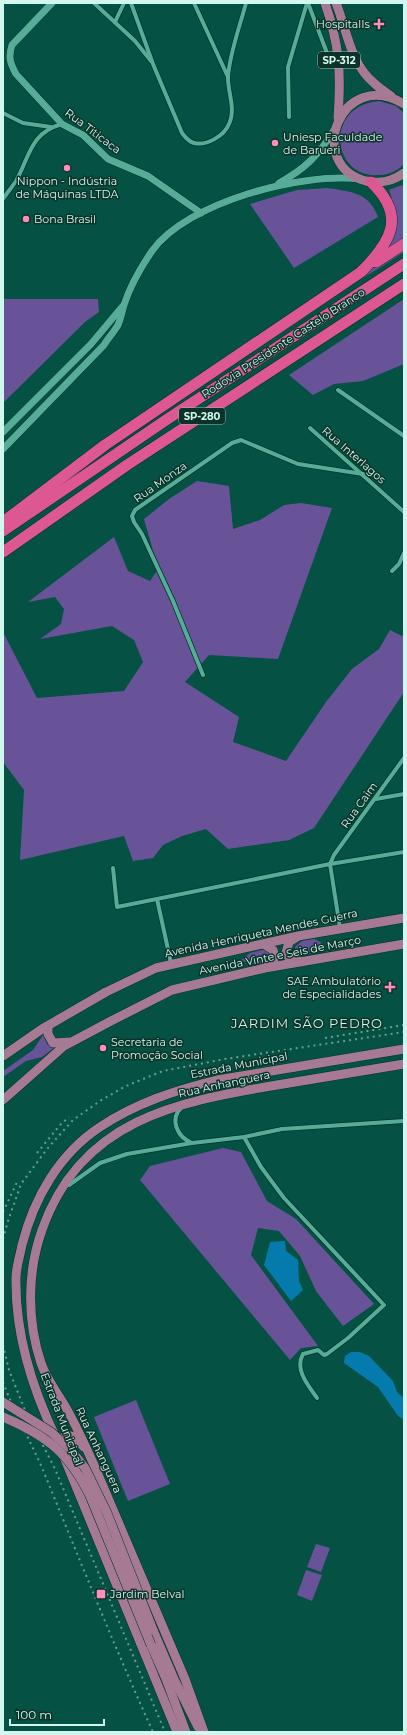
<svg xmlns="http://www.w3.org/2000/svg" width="407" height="1735" font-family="Montserrat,sans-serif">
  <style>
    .green { fill: #685399 }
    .water { fill: #057bad }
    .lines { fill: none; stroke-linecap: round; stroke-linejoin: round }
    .minor-casing { stroke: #01342a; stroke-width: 5.5 }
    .tertiary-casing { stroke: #01342a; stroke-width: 8 }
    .primary-casing { stroke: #01342a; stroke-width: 10 }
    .motorway-casing { stroke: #01342a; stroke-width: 12 }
    .minor { stroke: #57ac98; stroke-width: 4 }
    .tertiary { stroke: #57ac98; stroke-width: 7 }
    .primary { stroke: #a77a94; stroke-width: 9 }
    .motorway { stroke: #dd5892; stroke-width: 11 }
    .rail { stroke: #649f92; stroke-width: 2; stroke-dasharray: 2 4; stroke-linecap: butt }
    .primary-bridge-casing { stroke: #01342a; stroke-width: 10; stroke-linecap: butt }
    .primary-bridge { stroke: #a77a94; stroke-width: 9 }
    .poi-dot { fill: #ff8eba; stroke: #0d322a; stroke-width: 1.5 }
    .labels { text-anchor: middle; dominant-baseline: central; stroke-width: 3; stroke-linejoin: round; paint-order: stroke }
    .shield { fill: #0d322a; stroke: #96bdb2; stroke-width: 1 }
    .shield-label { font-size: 10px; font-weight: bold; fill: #d0f8ec }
    .poi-label { font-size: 11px; fill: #d0f8ec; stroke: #0d322a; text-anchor: start }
    .street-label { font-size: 11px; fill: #d0f8ec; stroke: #0d322a }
    .quarter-label { font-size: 13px; letter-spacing: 1px; fill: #d0f8ec; stroke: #0d322a }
  </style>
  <rect width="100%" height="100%" fill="#055143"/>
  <g class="green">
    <path d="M 379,101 L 396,106 L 404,113 L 404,164 C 397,171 389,175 379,175 C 332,179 323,106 379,101 Z"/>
    <path d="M 402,185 L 404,189 L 404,252 L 381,267 L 337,293 C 370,268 407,236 389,190 Z"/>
    <path d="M 328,188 C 351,192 369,192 378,217 L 294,268 L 250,204 L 297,190 Z"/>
    <path d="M 3,299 L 98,299 L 99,312 L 85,322 L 3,403 Z"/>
    <path d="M 404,299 L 404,364 L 363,381 L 334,384 L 313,395 L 289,375 Z"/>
    <path d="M 197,481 L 229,486 L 233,529 L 260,520 L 284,505 L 301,503 L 332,508 L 278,659 L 209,655 L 185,682 L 239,717 L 233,742 L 286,761 L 326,702 L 352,669 L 379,649 L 390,630 L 402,636 L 404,635 L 404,692 L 314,828 L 289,840 L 228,849 L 206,829 L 182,836 L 163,845 L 153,858 L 133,861 L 124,836 L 20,860 L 24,790 L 3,762 L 3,632 L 37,698 L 124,691 L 143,662 L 134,640 L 112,626 L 40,639 L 61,624 L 64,609 L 55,597 L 28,602 L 114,537 L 128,571 L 150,581 L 158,569 L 144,519 L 169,499 Z"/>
    <path d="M 314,939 L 322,943 L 315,951 L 299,954 L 295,951 L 295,947 L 302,941 Z"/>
    <path d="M 262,950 L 270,951 L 273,955 C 264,966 253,966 241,960 L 250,953 Z"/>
    <path d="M 43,1035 L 47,1044 L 54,1048 L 42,1057 L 26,1061 L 3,1077 L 3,1071 L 33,1050 Z"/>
    <path d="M 223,1148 L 241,1152 L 267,1201 L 296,1219 L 374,1304 L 343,1326 L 316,1291 L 300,1256 L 279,1231 L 258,1228 L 251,1255 L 318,1346 L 301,1348 L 290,1360 L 140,1180 L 150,1166 Z"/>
    <path d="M 136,1400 L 170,1484 L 128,1501 L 94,1417 Z"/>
    <path d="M 316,1544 L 330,1548 L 321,1572 L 307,1567 Z"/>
    <path d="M 306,1570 L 322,1575 L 312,1601 L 297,1595 Z"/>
  </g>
  <g class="water">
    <path d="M 285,1241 L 286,1251 L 298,1260 L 299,1281 L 303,1290 L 291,1301 L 264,1265 L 270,1242 Z"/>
    <path d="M 351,1352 L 360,1352 L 369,1356 L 393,1381 L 397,1392 L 404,1398 L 404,1420 L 398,1416 L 378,1387 L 344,1363 L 345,1356 Z"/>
  </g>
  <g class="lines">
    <g class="minor-casing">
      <g id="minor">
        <path d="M 94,3 L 135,41 L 151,61"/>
        <path d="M 131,3 L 153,64 L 182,133 C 185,137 189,142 194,143 C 207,146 224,136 229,124 C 236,109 228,93 228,78 C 229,55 240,26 246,3"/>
        <path d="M 194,3 L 228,77"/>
        <path d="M 308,3 L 327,53"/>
        <path d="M 115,22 L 124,3"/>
        <path d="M 3,113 L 23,123 L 51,127"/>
        <path d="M 289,117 L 288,67 L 307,3"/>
        <path d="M 3,199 C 7,193 12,187 16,181 C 30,156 30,133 62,124"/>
        <path d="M 338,390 L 404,436"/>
        <path d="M 310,428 L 404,512"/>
        <path d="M 392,571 L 399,564 L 404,553"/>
        <path d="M 203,675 L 173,601 L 142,534 L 134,522 L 132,516 L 135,510 L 232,443 L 241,440 L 298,464 L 363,474"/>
        <path d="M 376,799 L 404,794"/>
        <path d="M 113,868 L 117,907 L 330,864 L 404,852"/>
        <path d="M 157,899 L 171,963"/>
        <path d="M 340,928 L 330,864 L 334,855 L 404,758"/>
        <path d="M 182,1107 C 169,1119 177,1137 192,1143"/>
        <path d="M 244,1137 L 261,1167 L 284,1198 L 384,1305 L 348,1338 L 327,1354 L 324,1355 L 318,1350 L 303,1354 C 294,1370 309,1386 317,1398"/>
        <path d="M 69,1185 L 100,1163 L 127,1154 L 192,1143 L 244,1137 L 282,1129 L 404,1121"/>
      </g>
    </g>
    <g class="tertiary-casing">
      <g id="tertiary">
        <path d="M 52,3 L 12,45 C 8,57 10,63 16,74 L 62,124 L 83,135 L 108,159 L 148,176 L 201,213"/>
        <path d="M 279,183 C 305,169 319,155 334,130"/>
        <path d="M 3,432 L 91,344 L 122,307"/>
        <path d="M 3,449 L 104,345 C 108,338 114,332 118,325 C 121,318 122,312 124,305 C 130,286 141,267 152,251 C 187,202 302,172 360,179"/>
      </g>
    </g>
    <g class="primary-casing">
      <g id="primary">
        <path d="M 325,3 C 340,46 341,73 338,118"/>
        <path d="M 336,3 C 347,30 350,63 374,83 C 379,88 385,92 391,96"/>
        <path d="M 404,104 C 341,66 304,165 366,181 C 379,184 393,181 404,173"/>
        <path d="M 297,937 L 289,942 L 286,953 L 290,959 L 299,961"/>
        <path d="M 263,944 L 273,950 L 275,956 L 273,962 L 266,967"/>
        <path d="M 48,1026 L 48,1034 L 53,1043 L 69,1042"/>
        <path d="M 3,1056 L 42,1029 L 106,992 L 156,968 L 298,936 L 404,918"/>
        <path d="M 3,1100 L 64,1046 L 111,1021 L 172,990 L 265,968 L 404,944"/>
        <path d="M 56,1438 C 32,1388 15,1333 16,1278 C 16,1267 20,1256 22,1245 C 34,1198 59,1154 100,1127 C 136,1103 176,1090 217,1080 L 404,1049"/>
        <path d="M 60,1447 L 62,1438 L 68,1435 L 74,1437 L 84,1447"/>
        <path d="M 64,1457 L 177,1732"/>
        <path d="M 153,1630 L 174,1679 L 198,1727"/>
        <path d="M 151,1645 L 166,1679 L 186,1732"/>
        <path d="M 204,1732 L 185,1679 L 94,1465 C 86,1447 78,1430 69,1413 C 60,1396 47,1381 41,1363 C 27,1321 27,1272 42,1230 C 81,1120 175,1102 277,1085 C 320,1078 362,1071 404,1064"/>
      </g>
    </g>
    <g class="motorway-casing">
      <g id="motorway">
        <path d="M 376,262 L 404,244"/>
        <path d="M 3,522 L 105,445 L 361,272 C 391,242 407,216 371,182"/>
        <path d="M 3,531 L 166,420 L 404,264"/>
        <path d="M 3,552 L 127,465 L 404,284"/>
      </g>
    </g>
    <use href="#minor" class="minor"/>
    <use href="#tertiary" class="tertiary"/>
    <use href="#primary" class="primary"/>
    <use href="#motorway" class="motorway"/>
    <g class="rail">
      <path d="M 325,1038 L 404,1025"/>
      <path d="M 37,1153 L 60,1125 L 69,1117"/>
      <path d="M 3,1212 L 18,1180"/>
      <path d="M 3,1239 L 8,1221 L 21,1184 L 47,1149 L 73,1120 L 100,1101 L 126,1086 L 163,1071 L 225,1059 L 404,1032"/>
      <path d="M 3,1345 L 9,1370 L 24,1408 L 55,1469 L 165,1732"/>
      <path d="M 3,1382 C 14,1412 30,1440 43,1470 C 79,1558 114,1646 153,1732"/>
    </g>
    <g class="primary-bridge-casing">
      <g id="primary-bridge">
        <path d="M 3,1402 L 51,1432 L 70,1449 L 85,1468 L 107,1513 L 153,1630"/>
        <path d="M 3,1417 C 48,1436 70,1454 91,1498 L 151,1645"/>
      </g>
    </g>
    <use href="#primary-bridge" class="primary-bridge"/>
  </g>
  <g class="poi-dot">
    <path d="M377 18h4v4h4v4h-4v4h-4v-4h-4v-4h4z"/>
    <circle cx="275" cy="143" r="4"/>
    <circle cx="67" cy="168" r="4"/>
    <circle cx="26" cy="219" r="4"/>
    <path d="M388 981h4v4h4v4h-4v4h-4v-4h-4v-4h4z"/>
    <circle cx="103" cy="1048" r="4"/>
    <rect x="96" y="1589" width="10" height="10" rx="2"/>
  </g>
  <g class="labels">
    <g class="shield">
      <rect x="318" y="52" width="42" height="16" rx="3"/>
      <rect x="179" y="408" width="46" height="16" rx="3"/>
    </g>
    <g class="shield-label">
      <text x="339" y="60">SP-312</text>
      <text x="202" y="416">SP-280</text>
    </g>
    <g class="poi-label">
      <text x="370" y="24" text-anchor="end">HospitalIs</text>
      <text x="283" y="137">Uniesp Faculdade<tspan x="283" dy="13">de Barueri</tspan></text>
      <text x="67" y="181" text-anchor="middle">Nippon - Indústria<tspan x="67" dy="13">de Máquinas LTDA</tspan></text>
      <text x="34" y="219">Bona Brasil</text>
      <text x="381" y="981" text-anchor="end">SAE Ambulatório<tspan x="381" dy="13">de Especialidades</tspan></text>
      <text x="111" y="1042">Secretaria de<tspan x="111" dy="13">Promoção Social</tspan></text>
      <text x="110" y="1594">Jardim Belval</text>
    </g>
    <g class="street-label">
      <text transform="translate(93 131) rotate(37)">Rua Titicaca</text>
      <text transform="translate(283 343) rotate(-33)">Rodovia Presidente Castelo Branco</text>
      <text transform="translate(354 455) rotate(41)">Rua Interlagos</text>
      <text transform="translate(160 482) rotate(-35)">Rua Monza</text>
      <text transform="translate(359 805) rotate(-54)">Rua Caim</text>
      <text transform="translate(261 933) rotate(-12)">Avenida Henriqueta Mendes Guerra</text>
      <text transform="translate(280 955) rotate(-11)">Avenida Vinte e Seis de Março</text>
      <text transform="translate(239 1065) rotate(-11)">Estrada Municipal</text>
      <text transform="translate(224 1084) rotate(-12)">Rua Anhanguera</text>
      <text transform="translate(62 1419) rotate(69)">Estrada Municipal</text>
      <text transform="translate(99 1450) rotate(65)">Rua Anhanguera</text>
    </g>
    <g class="quarter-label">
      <text x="307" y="1023">JARDIM SÃO PEDRO</text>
    </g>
  </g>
  <rect width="407" height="1735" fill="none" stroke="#d0f8ec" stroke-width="8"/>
  <path d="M10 1719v6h94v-6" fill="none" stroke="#d0f8ec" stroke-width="2"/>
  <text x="16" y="1719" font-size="12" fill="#d0f8ec" stroke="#0d322a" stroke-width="3" paint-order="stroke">100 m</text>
</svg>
